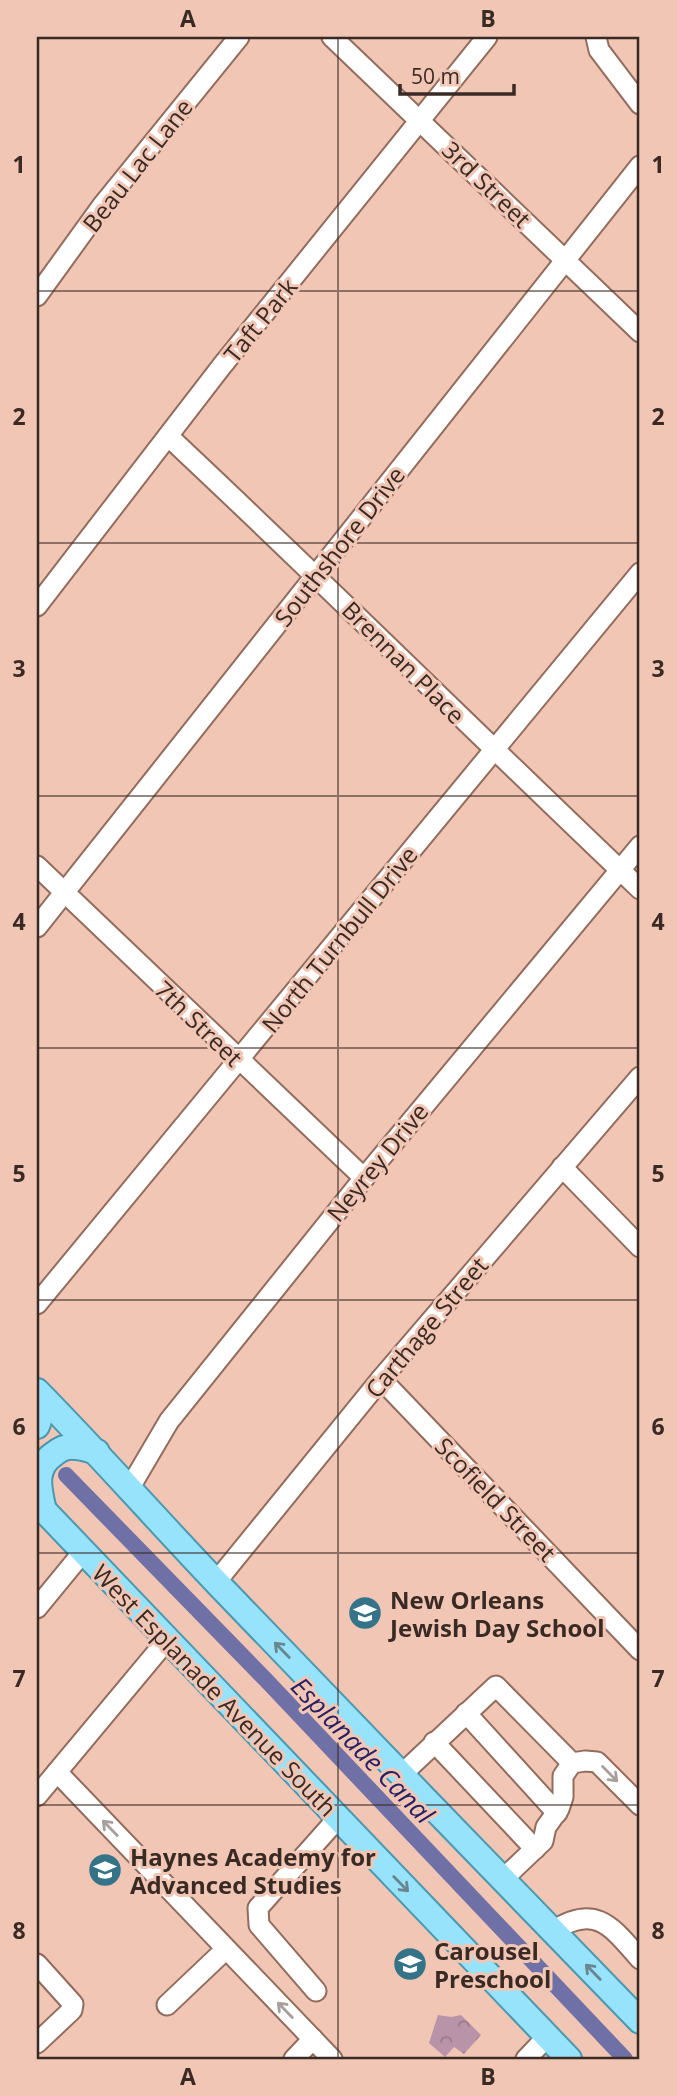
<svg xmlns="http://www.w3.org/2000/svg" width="677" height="2096" font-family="'Open Sans',sans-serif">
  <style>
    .park { fill: url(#park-crowns) }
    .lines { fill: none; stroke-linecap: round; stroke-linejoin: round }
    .canal { stroke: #6f70a6; stroke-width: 16 }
    .minor-casing { stroke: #926c5d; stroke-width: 23 }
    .major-casing { stroke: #4b97af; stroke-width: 28 }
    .minor { stroke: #fff; stroke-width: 19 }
    .major { stroke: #98e3fc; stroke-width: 24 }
    .oneway { stroke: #698690 }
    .oneway2 { stroke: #a69f9c }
    .grid { fill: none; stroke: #3a2a24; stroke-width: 2; stroke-opacity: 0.55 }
    .labels { text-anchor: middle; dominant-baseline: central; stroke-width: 6; stroke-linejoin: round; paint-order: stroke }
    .street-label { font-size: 24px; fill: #3a2a24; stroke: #f1c6b5 }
    .poi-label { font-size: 24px; font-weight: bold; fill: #3a2a24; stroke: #f1c6b5; text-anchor: start }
    .water-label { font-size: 26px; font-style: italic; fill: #282062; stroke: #f1c6b5 }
    .neatline { fill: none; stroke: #3a2a24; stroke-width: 2.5 }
    .grid-label { font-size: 23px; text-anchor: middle; font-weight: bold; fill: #3a2a24 }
  </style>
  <defs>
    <pattern id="park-crowns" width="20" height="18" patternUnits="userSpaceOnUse" patternTransform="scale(1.75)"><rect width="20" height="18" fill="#b994a9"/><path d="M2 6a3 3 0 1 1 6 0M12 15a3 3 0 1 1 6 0" fill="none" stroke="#977989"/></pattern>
  </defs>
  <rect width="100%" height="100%" fill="#f1c6b5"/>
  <path class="park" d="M 438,2015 L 451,2017 L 461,2015 L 481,2035 L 464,2054 L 454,2047 L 445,2057 L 429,2043 Z"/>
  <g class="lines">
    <path class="canal" d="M 66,1475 L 266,1680 L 625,2059"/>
    <g class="minor-casing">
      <g id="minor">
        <path d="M 332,37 L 640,332"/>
        <path d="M 596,37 L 599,50 L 640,104"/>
        <path d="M 37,296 L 102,206 L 239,37"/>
        <path d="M 168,436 C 327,585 482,739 640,889"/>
        <path d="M 37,606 L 221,367 L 487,37"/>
        <path d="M 37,866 L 364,1178"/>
        <path d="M 37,927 L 640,166"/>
        <path d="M 562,1167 L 640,1247"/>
        <path d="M 37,1304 L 640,573"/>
        <path d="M 381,1379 L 640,1650"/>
        <path d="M 129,1489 L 169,1421 L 364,1178 L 640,846"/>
        <path d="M 216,1582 L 381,1379 L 640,1077"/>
        <path d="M 37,1608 L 83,1552"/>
        <path d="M 466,1713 L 557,1813"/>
        <path d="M 434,1742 L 535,1849"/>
        <path d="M 57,1772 L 332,2059"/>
        <path d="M 402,1774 L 496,1686 L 572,1763"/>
        <path d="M 37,1796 L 167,1640"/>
        <path d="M 503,1879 L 543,1841 L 546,1827 L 559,1809 L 563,1797 L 563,1776 L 572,1763 L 585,1761 L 597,1762 L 640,1805"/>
        <path d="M 553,1931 C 596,1903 612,1927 640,1959"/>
        <path d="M 37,1964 L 73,2004 L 72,2010 L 37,2043"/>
        <path d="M 316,1991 L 259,1925 L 258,1908 L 338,1818"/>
        <path d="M 167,2005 L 226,1949"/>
        <path d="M 294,2059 L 313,2039"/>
        <path d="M 526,2059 L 547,2037"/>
      </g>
    </g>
    <g class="major-casing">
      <g id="major">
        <path d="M 37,1391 C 99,1454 157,1520 218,1584 C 358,1730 499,1876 640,2021"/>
        <path d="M 37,1401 C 40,1410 41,1417 37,1426"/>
        <path d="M 37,1503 L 569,2059"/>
        <path d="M 44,1511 C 39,1489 33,1468 54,1454 C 60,1449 67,1446 75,1447 C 82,1447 90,1450 97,1452"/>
      </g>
    </g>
    <use href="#minor" class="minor"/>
    <use href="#major" class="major"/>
  </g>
  <defs><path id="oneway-shaft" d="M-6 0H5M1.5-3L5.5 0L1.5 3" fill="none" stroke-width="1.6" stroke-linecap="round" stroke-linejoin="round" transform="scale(1.75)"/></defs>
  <g class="oneway">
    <use href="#oneway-shaft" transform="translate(282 1650) rotate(-134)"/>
    <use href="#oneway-shaft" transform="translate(401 1884) rotate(46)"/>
    <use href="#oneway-shaft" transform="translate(593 1972) rotate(-134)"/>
  </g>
  <g class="oneway2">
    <use href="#oneway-shaft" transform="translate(610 1774) rotate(45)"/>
    <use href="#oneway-shaft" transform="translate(110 1828) rotate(-134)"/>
    <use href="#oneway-shaft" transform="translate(285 2010) rotate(-134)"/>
  </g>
  <path class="grid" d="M 338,37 L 338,2059M 37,291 L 640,291M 37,543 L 640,543M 37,796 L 640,796M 37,1048 L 640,1048M 37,1300 L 640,1300M 37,1553 L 640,1553M 37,1805 L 640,1805"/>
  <defs>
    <g id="school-disc" transform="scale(1.75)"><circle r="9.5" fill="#347388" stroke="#f1c6b5"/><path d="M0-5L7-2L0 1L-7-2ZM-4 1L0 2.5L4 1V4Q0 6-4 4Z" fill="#fff"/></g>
  </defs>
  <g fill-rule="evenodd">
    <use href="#school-disc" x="365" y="1613"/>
    <use href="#school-disc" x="105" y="1870"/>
    <use href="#school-disc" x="410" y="1964"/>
  </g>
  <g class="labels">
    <g class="street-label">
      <text transform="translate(137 165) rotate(-52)">Beau Lac Lane</text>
      <text transform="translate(487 184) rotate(44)">3rd Street</text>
      <text transform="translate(260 320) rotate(-51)">Taft Park</text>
      <text transform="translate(339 546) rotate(-52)">Southshore Drive</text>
      <text transform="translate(404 662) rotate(45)">Brennan Place</text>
      <text transform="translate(339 939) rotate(-51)">North Turnbull Drive</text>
      <text transform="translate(199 1023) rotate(44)">7th Street</text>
      <text transform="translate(377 1162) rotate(-51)">Neyrey Drive</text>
      <text transform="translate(426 1327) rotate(-50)">Carthage Street</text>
      <text transform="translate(496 1499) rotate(46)">Scofield Street</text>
      <text transform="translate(215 1690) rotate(46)">West Esplanade Avenue South</text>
    </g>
    <g class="poi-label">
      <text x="390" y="1599">New Orleans<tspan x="390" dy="28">Jewish Day School</tspan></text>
      <text x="130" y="1856">Haynes Academy for<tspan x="130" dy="28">Advanced Studies</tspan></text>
      <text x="434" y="1950">Carousel<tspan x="434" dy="28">Preschool</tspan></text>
    </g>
    <g class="water-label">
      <text transform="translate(363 1750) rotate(46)">Esplanade Canal</text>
    </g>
  </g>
  <rect width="677" height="2096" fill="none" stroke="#f1c6b5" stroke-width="77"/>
  <path d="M400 84v10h114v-10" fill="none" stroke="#3a2a24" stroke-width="3.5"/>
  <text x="411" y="84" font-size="21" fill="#3a2a24" stroke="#f1c6b5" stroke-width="5" paint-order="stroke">50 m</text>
  <rect x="38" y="38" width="600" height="2020" class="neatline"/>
  <g class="grid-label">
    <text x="188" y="27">A</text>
    <text x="488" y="27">B</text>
    <text x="19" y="173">1</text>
    <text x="658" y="173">1</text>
    <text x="19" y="425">2</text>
    <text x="658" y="425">2</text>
    <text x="19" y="677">3</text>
    <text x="658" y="677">3</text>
    <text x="19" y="930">4</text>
    <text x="658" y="930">4</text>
    <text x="19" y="1182">5</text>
    <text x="658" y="1182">5</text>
    <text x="19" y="1435">6</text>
    <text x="658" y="1435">6</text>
    <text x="19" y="1687">7</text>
    <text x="658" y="1687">7</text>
    <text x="19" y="1939">8</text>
    <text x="658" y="1939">8</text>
    <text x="188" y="2085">A</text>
    <text x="488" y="2085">B</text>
  </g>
</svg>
